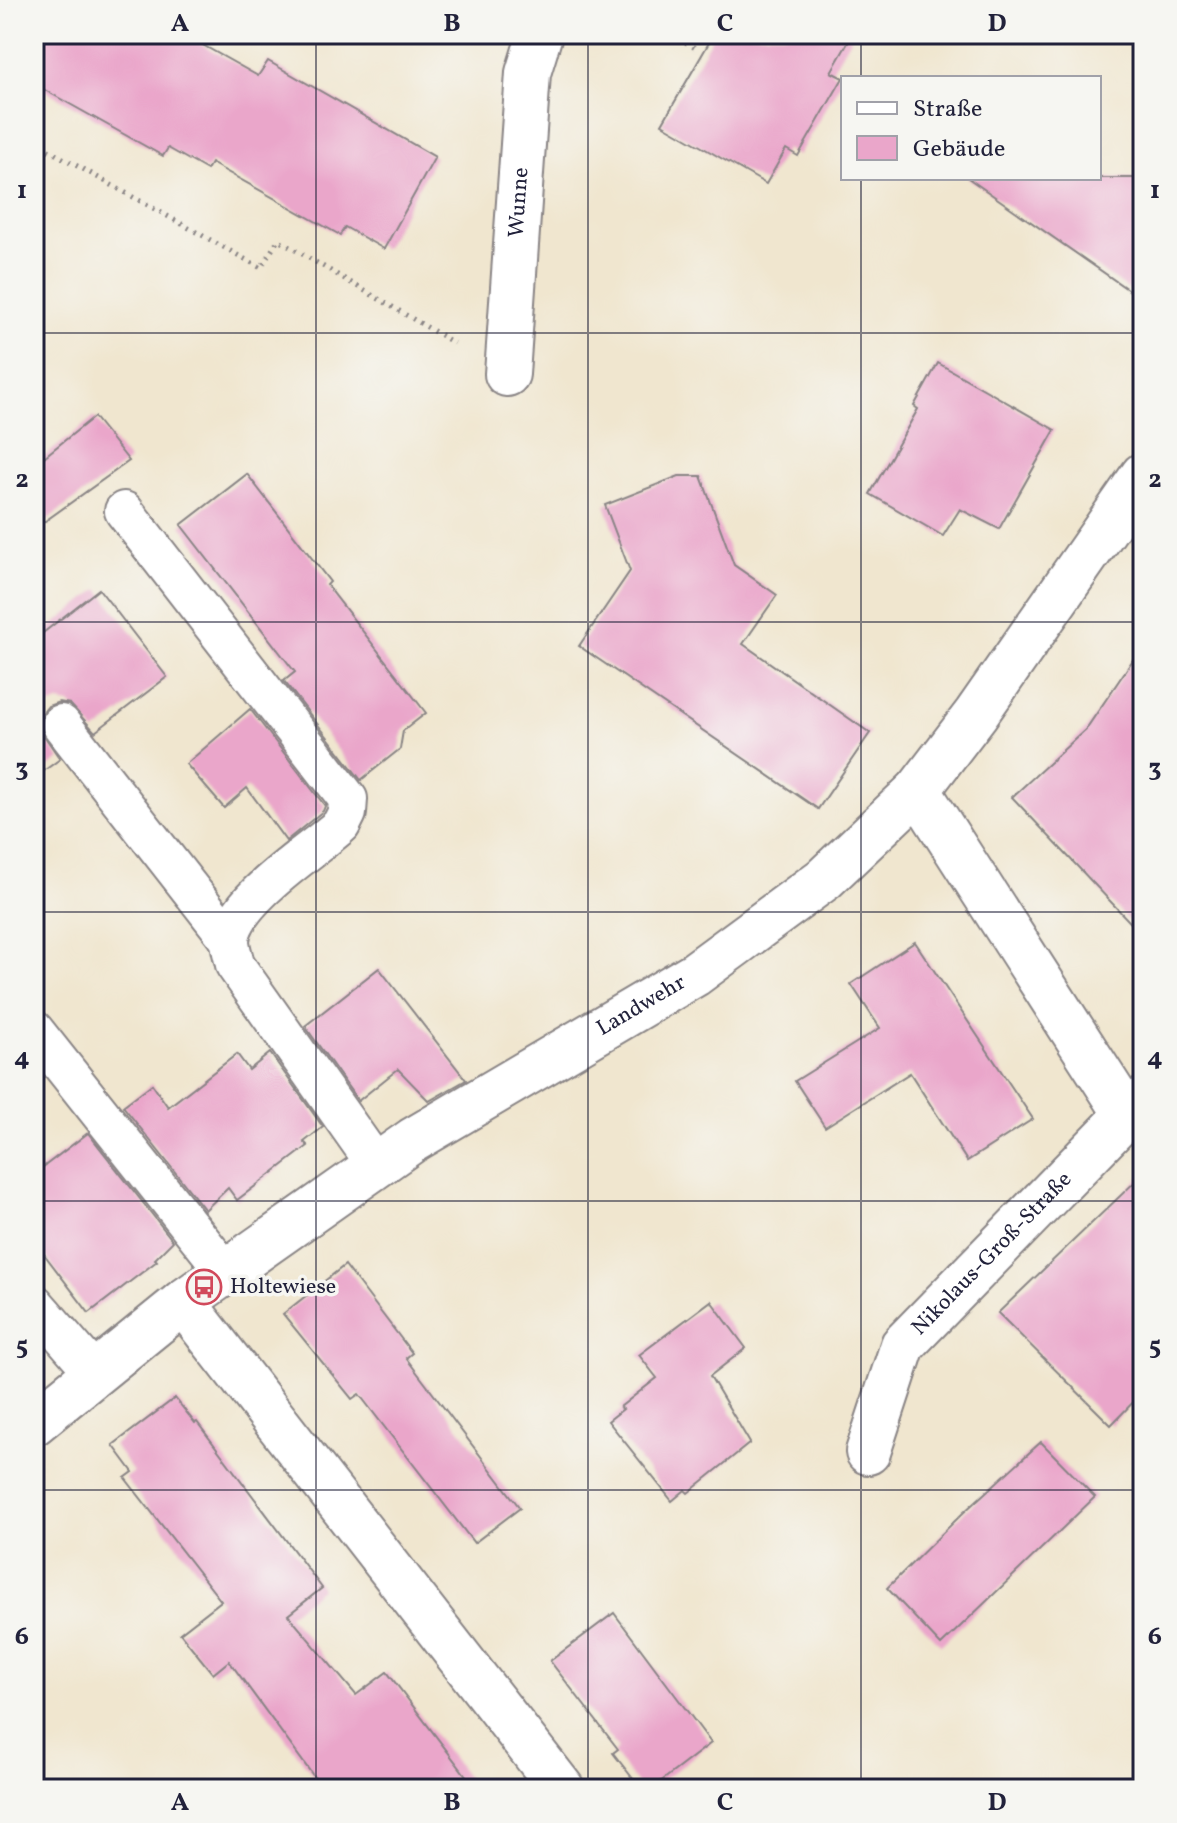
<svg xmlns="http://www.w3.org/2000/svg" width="1177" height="1823" font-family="Vollkorn,serif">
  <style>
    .building { fill: #eaa6ca }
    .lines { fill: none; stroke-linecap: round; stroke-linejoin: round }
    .lane-casing { stroke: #898485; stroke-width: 42 }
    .street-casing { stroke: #898485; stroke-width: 48 }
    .path { stroke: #898485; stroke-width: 5; stroke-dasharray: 2 6; stroke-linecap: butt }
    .lane { stroke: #fff; stroke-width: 38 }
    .street { stroke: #fff; stroke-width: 44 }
    .grid { fill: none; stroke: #22223b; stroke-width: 2; stroke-opacity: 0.55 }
    .labels { text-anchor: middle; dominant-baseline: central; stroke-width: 7; stroke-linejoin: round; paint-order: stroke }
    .street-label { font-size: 22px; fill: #22223b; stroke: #f6f6f2 }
    .poi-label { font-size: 22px; fill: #22223b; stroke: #f6f6f2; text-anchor: start }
    .neatline { fill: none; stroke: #22223b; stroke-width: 3 }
    .grid-label { font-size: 26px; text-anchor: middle; font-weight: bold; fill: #22223b }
  </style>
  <rect width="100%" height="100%" fill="#f6f6f2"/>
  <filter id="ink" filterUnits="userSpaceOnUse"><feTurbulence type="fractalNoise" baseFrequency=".0125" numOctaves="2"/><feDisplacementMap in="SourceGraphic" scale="16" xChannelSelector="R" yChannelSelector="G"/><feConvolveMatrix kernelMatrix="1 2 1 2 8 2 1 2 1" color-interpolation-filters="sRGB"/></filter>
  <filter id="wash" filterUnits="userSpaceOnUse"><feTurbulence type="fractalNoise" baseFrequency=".006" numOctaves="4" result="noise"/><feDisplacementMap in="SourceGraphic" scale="32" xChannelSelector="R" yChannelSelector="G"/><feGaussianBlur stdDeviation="1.8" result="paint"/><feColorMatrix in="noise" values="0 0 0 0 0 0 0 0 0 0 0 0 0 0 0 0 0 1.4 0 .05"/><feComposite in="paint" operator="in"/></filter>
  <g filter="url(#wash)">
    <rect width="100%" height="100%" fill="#f0e6cf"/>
    <g id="blocks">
      <g class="building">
        <path d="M 34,34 L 183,34 L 258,76 L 268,61 L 435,157 L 384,249 L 345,227 L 340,235 L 211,163 L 207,170 L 168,148 L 163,156 L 34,84 Z"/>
        <path d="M 714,34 L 853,34 L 831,72 L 843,78 L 798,156 L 786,149 L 766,184 L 662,124 Z"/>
        <path d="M 968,178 L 1143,178 L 1143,300 Z"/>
        <path d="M 938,363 L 1055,430 L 999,529 L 960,509 L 943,536 L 870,494 L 918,409 L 914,406 Z"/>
        <path d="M 94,417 L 129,461 L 34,529 L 34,465 Z"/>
        <path d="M 247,474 L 330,582 L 327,585 L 426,713 L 403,731 L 400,749 L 361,780 L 284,681 L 295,672 L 181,525 Z"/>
        <path d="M 679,476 L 701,476 L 734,565 L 777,595 L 743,644 L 870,733 L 818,809 L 579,646 L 630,571 L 605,505 Z"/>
        <path d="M 99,589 L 167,677 L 95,732 L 70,704 L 59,702 L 48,706 L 41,715 L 39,728 L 60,759 L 34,778 L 34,640 Z"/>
        <path d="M 1143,645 L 1143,936 L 1012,797 L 1086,729 Z"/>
        <path d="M 250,709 L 325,806 L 323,811 L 286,841 L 247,788 L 224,808 L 186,764 Z"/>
        <path d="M 915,942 L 1033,1119 L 967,1161 L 910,1073 L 825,1127 L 795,1081 L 880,1028 L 851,984 Z"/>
        <path d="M 379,968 L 466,1080 L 429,1101 L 398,1069 L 358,1101 L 305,1026 Z"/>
        <path d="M 270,1053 L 323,1127 L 304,1142 L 308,1146 L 237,1200 L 228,1188 L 205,1210 L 123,1106 L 152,1084 L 168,1107 L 237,1054 L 249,1070 Z"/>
        <path d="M 88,1133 L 173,1241 L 155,1259 L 157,1261 L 89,1313 L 34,1241 L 34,1174 Z"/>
        <path d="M 1143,1174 L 1143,1392 L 1111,1425 L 998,1313 Z"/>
        <path d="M 345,1265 L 412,1353 L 406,1358 L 520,1508 L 474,1543 L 359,1394 L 352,1399 L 283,1314 Z"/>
        <path d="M 711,1301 L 746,1348 L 710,1376 L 750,1443 L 688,1493 L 685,1490 L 672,1501 L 608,1421 L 623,1409 L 620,1407 L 657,1378 L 639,1355 Z"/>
        <path d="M 175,1398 L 195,1423 L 197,1422 L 322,1588 L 288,1615 L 356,1695 L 387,1672 L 476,1789 L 323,1789 L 229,1661 L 213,1674 L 180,1633 L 221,1601 L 125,1478 L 133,1472 L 113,1445 Z"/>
        <path d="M 1041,1442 L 1095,1497 L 941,1645 L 887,1588 L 963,1513 Z"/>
        <path d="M 614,1613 L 711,1743 L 651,1789 L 641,1789 L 613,1753 L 618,1749 L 550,1661 Z"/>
      </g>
    </g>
  </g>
  <g filter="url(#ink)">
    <use href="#blocks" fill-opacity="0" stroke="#898485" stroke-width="2"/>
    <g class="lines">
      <g class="lane-casing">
        <g id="lane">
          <path d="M 124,511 L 348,799 L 347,813 L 341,825 C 311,852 233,900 230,940 C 230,948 234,958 235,965 L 377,1166"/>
          <path d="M 61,724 L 230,940"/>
          <path d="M 34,1030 L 226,1272"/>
          <path d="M 34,1303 L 95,1373"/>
        </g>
      </g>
      <g class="street-casing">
        <g id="street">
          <path id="s1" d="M 507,374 L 528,73 L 540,34"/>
          <path d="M 918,790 L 1127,1115 L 1143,1100"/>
          <path d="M 183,1302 L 562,1789"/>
          <path id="s2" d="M 34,1423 L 183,1302 L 413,1140 L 695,974 L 824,879 L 918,790 L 976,714 L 1143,475"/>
          <path id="s3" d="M 868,1452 L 903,1345 L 1127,1115"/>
        </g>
      </g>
      <g class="path">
        <path d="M 672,34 L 697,49"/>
        <path d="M 34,142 L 261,268 L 278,240 L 454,343"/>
      </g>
      <use href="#lane" class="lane"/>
      <use href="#street" class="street"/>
    </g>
  </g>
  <path class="grid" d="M 316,34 L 316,1789M 588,34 L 588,1789M 861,34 L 861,78M 861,178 L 861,1789M 34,333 L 1143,333M 34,622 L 1143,622M 34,912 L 1143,912M 34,1201 L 1143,1201M 34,1490 L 1143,1490"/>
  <defs>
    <g id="bus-ring" transform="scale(1.8)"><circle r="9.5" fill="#f6f6f2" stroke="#d1495b" stroke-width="1.5"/><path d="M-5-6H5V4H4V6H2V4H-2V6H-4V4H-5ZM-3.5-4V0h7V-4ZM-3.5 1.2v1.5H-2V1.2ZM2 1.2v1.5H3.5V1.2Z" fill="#d1495b"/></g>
  </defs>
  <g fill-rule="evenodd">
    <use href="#bus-ring" x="204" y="1287"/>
  </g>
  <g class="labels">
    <g class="street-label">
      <text stroke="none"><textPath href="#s1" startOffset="172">Wunne</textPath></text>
      <text stroke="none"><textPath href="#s2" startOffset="738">Landwehr</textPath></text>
      <text stroke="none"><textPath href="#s3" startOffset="240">Nikolaus-Groß-Straße</textPath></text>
    </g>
    <g class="poi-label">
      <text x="230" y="1287">Holtewiese</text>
    </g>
  </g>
  <rect width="1177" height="1823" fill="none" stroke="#f6f6f2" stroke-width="88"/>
  <rect x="841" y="76" width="260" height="104" fill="#f6f6f2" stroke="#a1a1a9" stroke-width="2"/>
  <rect x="857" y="102" width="40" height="12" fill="#ffffff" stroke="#a1a1a9" stroke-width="2"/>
  <text x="913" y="116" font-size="24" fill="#22223b">Straße</text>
  <rect x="857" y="136" width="40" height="24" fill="#eaa6ca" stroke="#a1a1a9" stroke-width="2"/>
  <text x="913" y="156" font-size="24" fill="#22223b">Gebäude</text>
  <rect x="44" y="44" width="1089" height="1735" class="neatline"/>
  <g class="grid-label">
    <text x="180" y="31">A</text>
    <text x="452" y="31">B</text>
    <text x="725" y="31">C</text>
    <text x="997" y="31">D</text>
    <text x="22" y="198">1</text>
    <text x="1155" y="198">1</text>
    <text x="22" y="487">2</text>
    <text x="1155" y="487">2</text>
    <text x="22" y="776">3</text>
    <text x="1155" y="776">3</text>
    <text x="22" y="1065">4</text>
    <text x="1155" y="1065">4</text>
    <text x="22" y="1354">5</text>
    <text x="1155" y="1354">5</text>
    <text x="22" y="1644">6</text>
    <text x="1155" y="1644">6</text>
    <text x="180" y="1810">A</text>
    <text x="452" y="1810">B</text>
    <text x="725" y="1810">C</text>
    <text x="997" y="1810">D</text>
  </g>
</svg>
